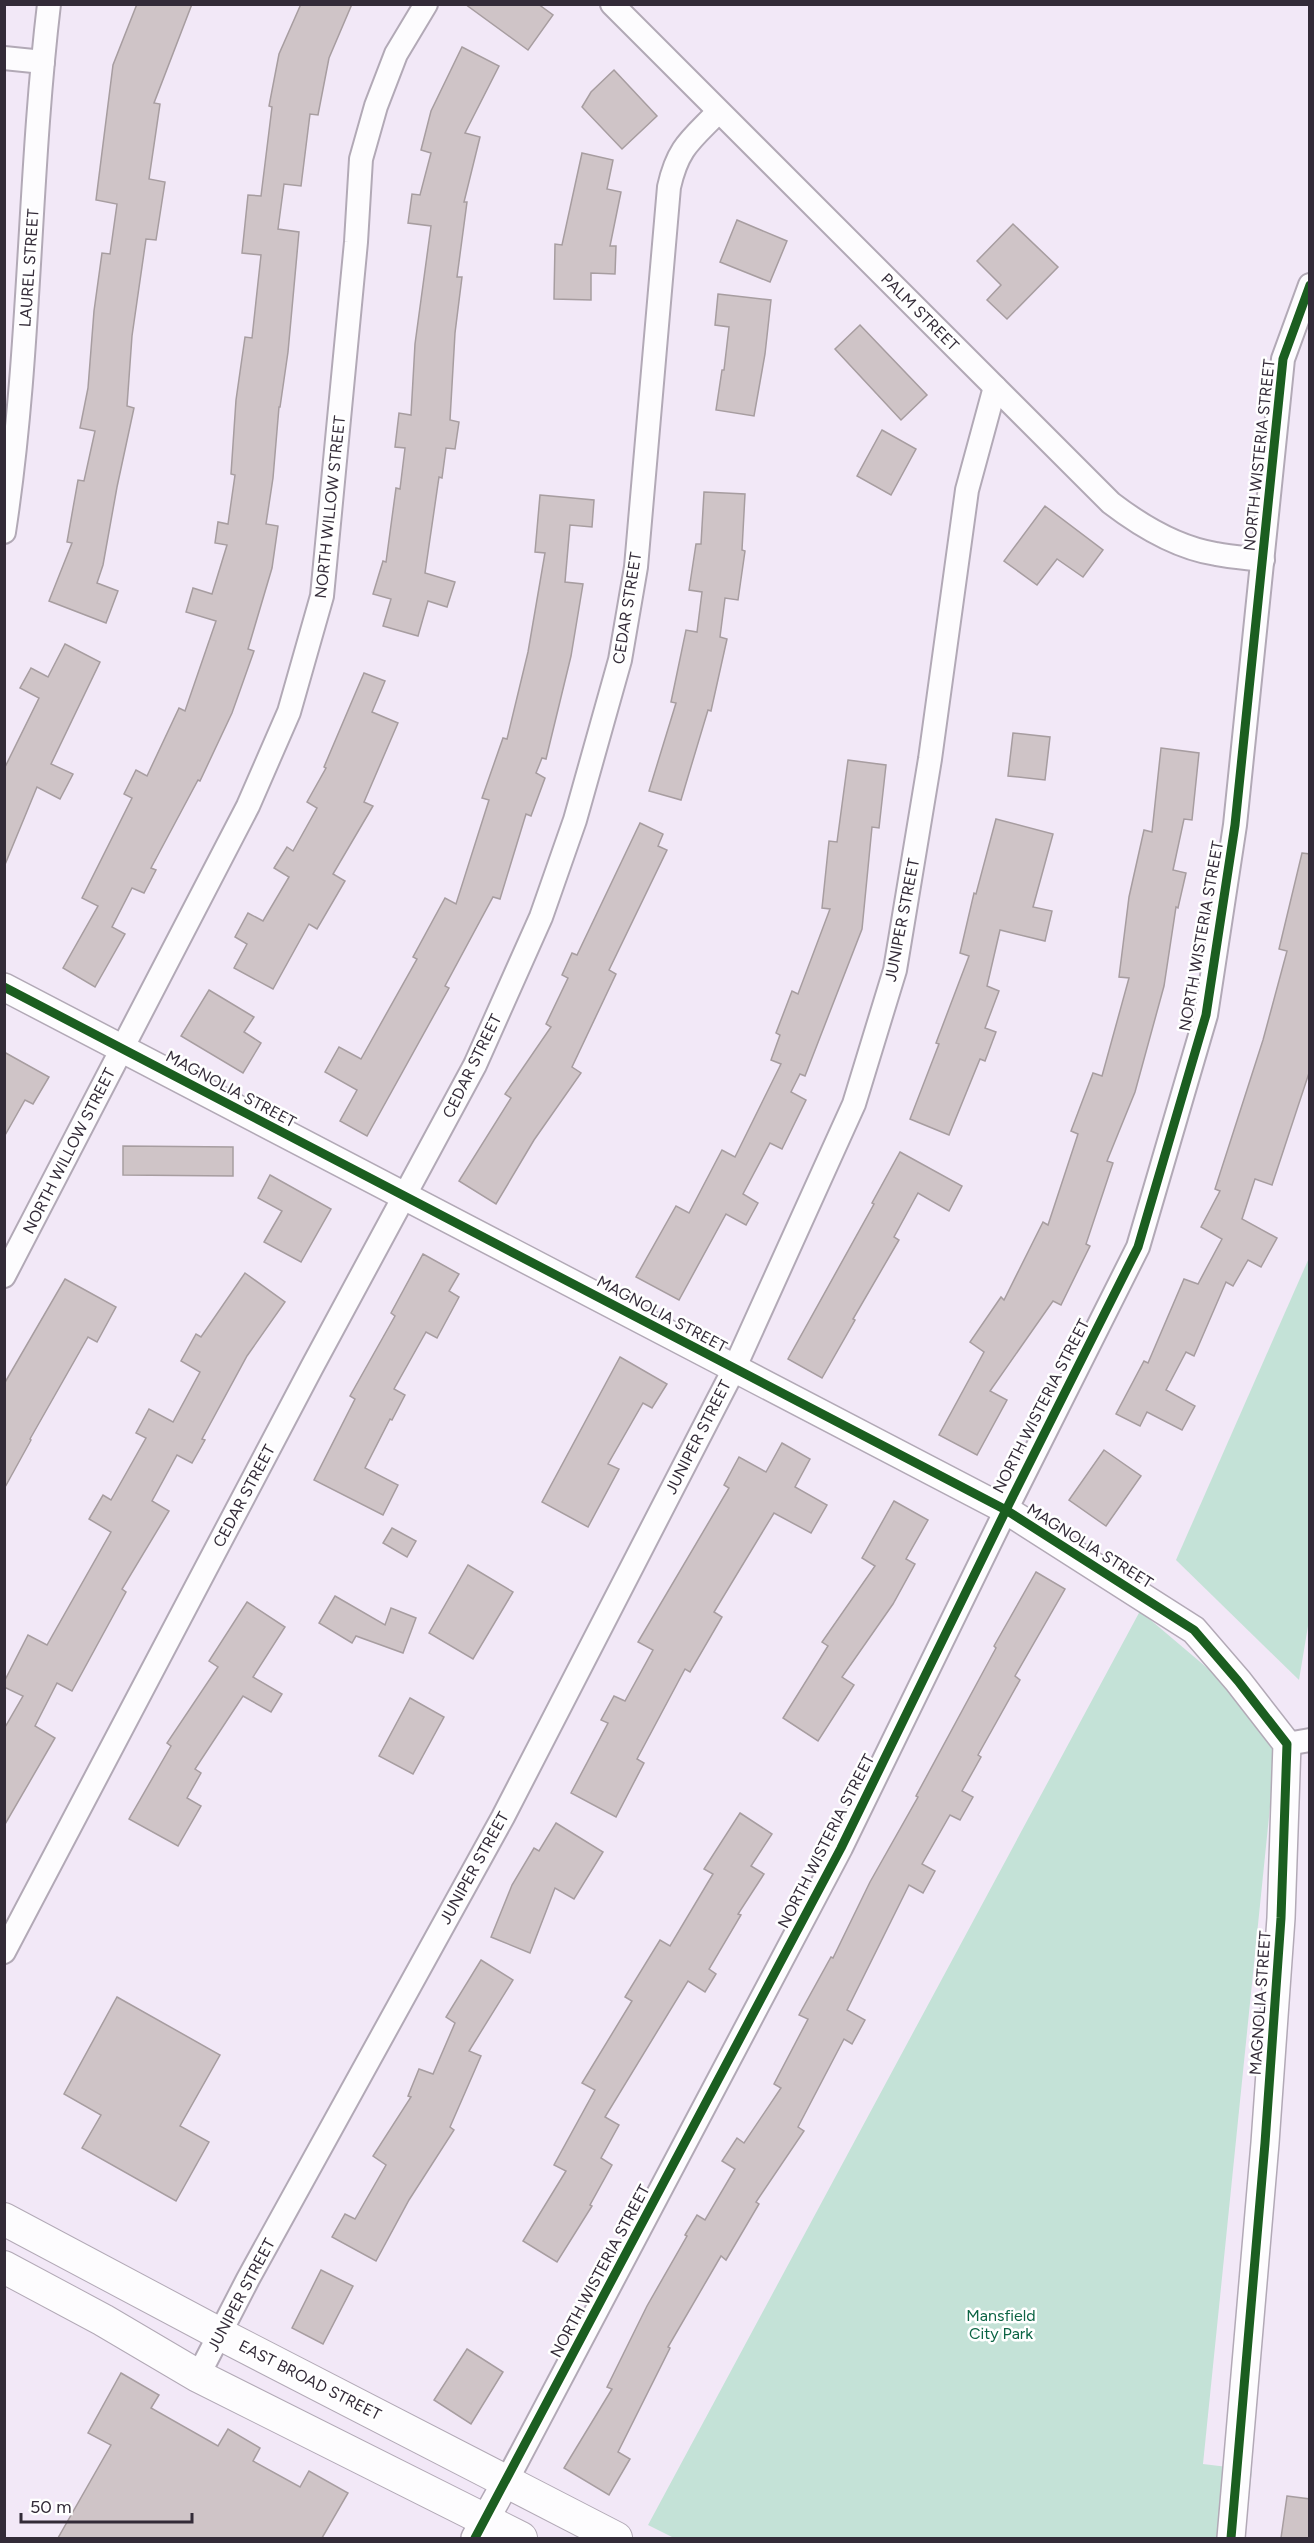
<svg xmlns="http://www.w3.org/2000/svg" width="1314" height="2543" font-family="Figtree,sans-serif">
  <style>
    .green { fill: #c4e2d7 }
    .building { fill: #cfc4c7; stroke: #a79da0; stroke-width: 1.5 }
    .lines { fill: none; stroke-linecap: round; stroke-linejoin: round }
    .minor-casing { stroke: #b2a9b6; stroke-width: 26 }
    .tertiary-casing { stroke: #b2a9b6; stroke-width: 30 }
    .secondary-casing { stroke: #b2a9b6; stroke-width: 34 }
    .minor { stroke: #fdfcfe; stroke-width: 22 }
    .tertiary { stroke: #fdfcfe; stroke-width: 27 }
    .secondary { stroke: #fdfcfe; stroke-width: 32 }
    .cycleway-casing { stroke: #fff; stroke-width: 13 }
    .cycleway { stroke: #1b5e20; stroke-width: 9 }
    .labels { text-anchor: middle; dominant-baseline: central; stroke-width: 5; stroke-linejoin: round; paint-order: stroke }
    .street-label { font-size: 16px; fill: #332b38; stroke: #fff }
    .park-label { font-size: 16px; fill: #0c6444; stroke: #fff }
  </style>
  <rect width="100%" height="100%" fill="#f2e8f7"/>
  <g class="green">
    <path d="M 1309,1258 L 1310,1614 L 1299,1680 L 1176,1560 Z"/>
    <path d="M 1140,1611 L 1225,1683 L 1276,1748 L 1203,2464 L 1252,2470 L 1244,2538 L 674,2538 L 648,2525 Z"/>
  </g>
  <g class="building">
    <path d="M 137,4 L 192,4 L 154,103 L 160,104 L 149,179 L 165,182 L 156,240 L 146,239 L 132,336 L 127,406 L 134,408 L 117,487 L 103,565 L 97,583 L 118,591 L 106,623 L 49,601 L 72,543 L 67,542 L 78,480 L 84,481 L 95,431 L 80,428 L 88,388 L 94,311 L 102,253 L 110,254 L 117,204 L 96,200 L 113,65 Z"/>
    <path d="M 301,4 L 352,4 L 329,58 L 318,115 L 310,114 L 301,186 L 284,184 L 278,229 L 299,232 L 288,352 L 280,407 L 279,407 L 273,478 L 266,524 L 278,526 L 272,568 L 248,649 L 254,651 L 232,713 L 200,781 L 198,780 L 151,868 L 156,870 L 144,893 L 132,888 L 112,927 L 125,934 L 95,987 L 63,968 L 98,906 L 82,898 L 132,798 L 124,794 L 136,770 L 147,776 L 179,708 L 185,711 L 216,621 L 186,612 L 193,588 L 212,594 L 227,545 L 215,543 L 218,522 L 228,524 L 235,475 L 231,474 L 236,400 L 245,337 L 252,338 L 261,255 L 242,253 L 248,195 L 261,196 L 272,107 L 269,106 L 279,54 Z"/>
    <path d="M 465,4 L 538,4 L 553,15 L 528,50 Z"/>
    <path d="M 462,47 L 499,66 L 465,133 L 480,137 L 464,202 L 467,202 L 457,277 L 462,277 L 455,333 L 450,420 L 459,422 L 455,449 L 446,448 L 442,478 L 439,477 L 425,573 L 455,582 L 447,607 L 428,601 L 418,636 L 383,626 L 391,599 L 373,594 L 383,561 L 386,562 L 396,488 L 400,489 L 405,448 L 395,447 L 399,413 L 411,415 L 415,344 L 431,226 L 408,223 L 412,194 L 420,195 L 431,153 L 421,150 L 431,111 Z"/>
    <path d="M 614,70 L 657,116 L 622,149 L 582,107 L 591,92 Z"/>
    <path d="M 582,153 L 613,160 L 607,189 L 621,192 L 610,246 L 616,246 L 615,274 L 591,273 L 591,300 L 554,299 L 555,244 L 562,245 Z"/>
    <path d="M 737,220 L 787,241 L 770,282 L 720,262 Z"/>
    <path d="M 1013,224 L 1058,267 L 1007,319 L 987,300 L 1001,285 L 977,261 Z"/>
    <path d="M 718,294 L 771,300 L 765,354 L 754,416 L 716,410 L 722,370 L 724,370 L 729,327 L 715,325 Z"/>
    <path d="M 860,325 L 927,395 L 901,420 L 835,349 Z"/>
    <path d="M 882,430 L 916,449 L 891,495 L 857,476 Z"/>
    <path d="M 704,492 L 745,494 L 742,550 L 745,551 L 738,600 L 725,598 L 720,637 L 727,639 L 711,711 L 708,710 L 681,800 L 649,791 L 676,703 L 671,702 L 686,630 L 697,632 L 702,592 L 689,590 L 696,544 L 701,544 Z"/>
    <path d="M 540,495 L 594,500 L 592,527 L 570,525 L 565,582 L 583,584 L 571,656 L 546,759 L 542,758 L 536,773 L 545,778 L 531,816 L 526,814 L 500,899 L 493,897 L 445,986 L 449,988 L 367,1136 L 340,1121 L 357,1090 L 325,1072 L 339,1047 L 361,1059 L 417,959 L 413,957 L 445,898 L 456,904 L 489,800 L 482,798 L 503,738 L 507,739 L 528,652 L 545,553 L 535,552 Z"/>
    <path d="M 1045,506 L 1103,550 L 1083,577 L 1057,559 L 1037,585 L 1004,561 Z"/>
    <path d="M 65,644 L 100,662 L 51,764 L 73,774 L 60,799 L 37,787 L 4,867 L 5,767 L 39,698 L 20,688 L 31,668 L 48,677 Z"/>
    <path d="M 364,673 L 385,681 L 372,712 L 398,723 L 364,802 L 373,806 L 333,874 L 345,881 L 317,929 L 309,924 L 273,989 L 234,968 L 247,944 L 235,937 L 248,913 L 263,921 L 289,877 L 274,868 L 287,847 L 293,851 L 317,808 L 307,802 L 326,768 L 324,767 Z"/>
    <path d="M 1013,733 L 1050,737 L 1045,780 L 1008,776 Z"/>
    <path d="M 1161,748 L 1199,753 L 1192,820 L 1184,819 L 1173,870 L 1186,873 L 1178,908 L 1176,907 L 1164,986 L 1135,1092 L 1107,1161 L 1113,1163 L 1086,1244 L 1090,1246 L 1061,1305 L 1053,1301 L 990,1391 L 1007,1400 L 977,1455 L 939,1435 L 984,1352 L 970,1342 L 1001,1297 L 1004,1300 L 1043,1222 L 1048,1225 L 1078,1134 L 1071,1131 L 1093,1073 L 1102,1076 L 1129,978 L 1119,977 L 1129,897 L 1144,830 L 1152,832 Z"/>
    <path d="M 848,760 L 886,765 L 879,828 L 872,827 L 862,929 L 805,1076 L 800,1074 L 791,1092 L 806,1100 L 782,1149 L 770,1143 L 743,1194 L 758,1203 L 746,1225 L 726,1214 L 679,1300 L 636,1277 L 676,1206 L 689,1213 L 722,1150 L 735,1157 L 781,1064 L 771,1060 L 780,1035 L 776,1033 L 792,991 L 798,994 L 830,909 L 822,908 L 829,841 L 837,842 Z"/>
    <path d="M 996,819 L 1053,834 L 1033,907 L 1052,911 L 1045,941 L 1000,930 L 987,986 L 999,991 L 985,1028 L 996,1032 L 985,1061 L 980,1059 L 949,1135 L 910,1119 L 939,1044 L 936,1043 L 969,956 L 960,953 L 974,893 L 976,894 Z"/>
    <path d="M 640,823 L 663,834 L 658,846 L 667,850 L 609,970 L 616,974 L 572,1067 L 581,1073 L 534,1140 L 496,1204 L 459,1181 L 511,1098 L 505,1094 L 551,1027 L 546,1024 L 568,978 L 562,975 L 572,953 L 577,955 Z"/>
    <path d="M 1302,853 L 1310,854 L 1310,1070 L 1272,1185 L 1255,1179 L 1242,1219 L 1277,1238 L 1261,1267 L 1248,1260 L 1233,1286 L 1226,1282 L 1194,1356 L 1186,1352 L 1166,1390 L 1195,1406 L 1182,1430 L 1147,1412 L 1140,1426 L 1116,1414 L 1144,1361 L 1148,1363 L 1184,1279 L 1198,1284 L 1222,1239 L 1201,1227 L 1220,1191 L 1215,1189 L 1263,1040 L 1287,951 L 1279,949 Z"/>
    <path d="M 209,990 L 254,1017 L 244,1032 L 261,1043 L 243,1073 L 181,1036 Z"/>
    <path d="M 4,1052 L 49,1077 L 33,1104 L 25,1100 L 4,1137 Z"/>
    <path d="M 123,1146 L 233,1147 L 233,1176 L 123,1175 Z"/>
    <path d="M 900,1152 L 962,1186 L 949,1211 L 918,1193 L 894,1237 L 899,1240 L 853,1319 L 855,1320 L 822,1378 L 788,1359 L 874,1204 L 872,1203 Z"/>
    <path d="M 270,1175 L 331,1209 L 301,1262 L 264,1242 L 282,1211 L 258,1198 Z"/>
    <path d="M 423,1254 L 459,1274 L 449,1291 L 459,1297 L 437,1338 L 426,1332 L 394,1389 L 405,1395 L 392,1420 L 390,1419 L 365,1468 L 398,1485 L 383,1515 L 314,1480 L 355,1399 L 350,1396 L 395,1316 L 391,1313 Z"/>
    <path d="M 245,1273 L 285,1302 L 247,1356 L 202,1439 L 205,1440 L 192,1463 L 177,1455 L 152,1501 L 169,1511 L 122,1589 L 126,1592 L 72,1691 L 57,1683 L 35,1726 L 55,1738 L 4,1826 L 4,1729 L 23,1696 L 4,1687 L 4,1682 L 28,1635 L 47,1645 L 111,1532 L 89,1519 L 103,1495 L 111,1500 L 146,1438 L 136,1433 L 149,1409 L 173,1422 L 200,1372 L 181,1361 L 196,1334 L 201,1337 Z"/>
    <path d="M 65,1279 L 116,1307 L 97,1342 L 88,1337 L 30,1439 L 31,1440 L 4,1489 L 4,1384 Z"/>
    <path d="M 620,1357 L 667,1384 L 652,1408 L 643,1403 L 608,1464 L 619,1469 L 588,1527 L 542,1502 Z"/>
    <path d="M 782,1443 L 810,1459 L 795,1487 L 827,1505 L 811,1533 L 774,1513 L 714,1612 L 722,1617 L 690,1672 L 685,1669 L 637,1759 L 644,1763 L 616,1817 L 571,1793 L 608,1723 L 601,1720 L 614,1696 L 625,1701 L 653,1650 L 638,1642 L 729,1488 L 724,1485 L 739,1457 L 766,1472 Z"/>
    <path d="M 1104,1450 L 1141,1476 L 1106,1526 L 1069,1500 Z"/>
    <path d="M 894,1501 L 928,1520 L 906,1559 L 915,1564 L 893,1604 L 842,1677 L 854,1685 L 818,1741 L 783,1718 L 828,1646 L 822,1642 L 875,1566 L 862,1558 Z"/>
    <path d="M 392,1528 L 416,1541 L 407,1557 L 383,1543 Z"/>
    <path d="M 468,1565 L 513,1592 L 473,1659 L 429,1633 Z"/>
    <path d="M 1036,1572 L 1065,1589 L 1015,1676 L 1020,1680 L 978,1755 L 981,1757 L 962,1791 L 973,1797 L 960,1820 L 950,1815 L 922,1864 L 935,1871 L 923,1893 L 909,1885 L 847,2010 L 865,2020 L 852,2044 L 844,2039 L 798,2127 L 804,2131 L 756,2202 L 759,2204 L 726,2260 L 721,2256 L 668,2347 L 670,2348 L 618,2452 L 630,2459 L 609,2495 L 564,2468 L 612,2389 L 607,2387 L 647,2306 L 687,2236 L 685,2235 L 697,2215 L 705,2220 L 735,2169 L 722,2161 L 737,2138 L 744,2143 L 781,2088 L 774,2084 L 808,2019 L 799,2015 L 831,1957 L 833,1958 L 870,1882 L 918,1797 L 916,1796 L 996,1648 L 994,1646 Z"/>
    <path d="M 335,1596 L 385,1625 L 391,1608 L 416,1618 L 403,1653 L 356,1636 L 352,1643 L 319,1623 Z"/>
    <path d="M 247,1602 L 285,1627 L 253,1677 L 282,1694 L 271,1712 L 243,1696 L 195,1769 L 201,1773 L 187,1798 L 201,1806 L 178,1846 L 129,1819 L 171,1746 L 167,1743 L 218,1667 L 209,1661 Z"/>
    <path d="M 410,1698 L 444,1717 L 413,1774 L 379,1756 Z"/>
    <path d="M 740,1813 L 772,1834 L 751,1866 L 764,1874 L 738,1914 L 741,1915 L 709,1969 L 716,1974 L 705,1992 L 688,1981 L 605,2117 L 619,2125 L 601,2158 L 612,2165 L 590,2205 L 592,2206 L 557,2262 L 523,2241 L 566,2171 L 554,2165 L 595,2090 L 582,2083 L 632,2001 L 625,1997 L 660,1940 L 670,1946 L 713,1874 L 704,1869 Z"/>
    <path d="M 556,1823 L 603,1852 L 574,1899 L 555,1888 L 530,1953 L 491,1937 L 512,1885 L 534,1848 L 539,1851 Z"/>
    <path d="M 481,1960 L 513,1980 L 469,2051 L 481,2056 L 450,2127 L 454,2130 L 409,2200 L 376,2261 L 332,2237 L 345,2214 L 355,2219 L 386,2165 L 373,2156 L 411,2097 L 408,2096 L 419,2069 L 433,2074 L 455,2023 L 446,2017 Z"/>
    <path d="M 117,1997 L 220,2055 L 180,2126 L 209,2142 L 176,2201 L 82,2148 L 101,2115 L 64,2094 Z"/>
    <path d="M 321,2270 L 353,2286 L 323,2344 L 292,2328 Z"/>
    <path d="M 467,2349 L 503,2372 L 471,2424 L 434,2400 Z"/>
    <path d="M 121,2373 L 159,2395 L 151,2408 L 218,2446 L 228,2429 L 260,2448 L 253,2461 L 300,2487 L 309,2471 L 348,2493 L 322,2538 L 58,2538 L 111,2445 L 88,2433 Z"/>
    <path d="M 1287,2496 L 1310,2499 L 1310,2538 L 1281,2538 Z"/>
  </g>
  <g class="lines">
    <g class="minor-casing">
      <g id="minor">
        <path d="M 612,4 L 1111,503 C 1141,526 1178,548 1216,554 C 1231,557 1247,558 1263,560"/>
        <path d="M 4,58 L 43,62"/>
        <path d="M 4,532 C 31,357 28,180 49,4"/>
        <path d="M 4,1276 L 248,806 L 289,712 L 322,596 L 356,242 L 361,159 L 376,106 L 396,54 L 426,4"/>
        <path d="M 1287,1744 L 1310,1740"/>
        <path d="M 4,1952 L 312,1367 L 475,1065 L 541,917 L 575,820 L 620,660 L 636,567 L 669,187 C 678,147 691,140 718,112"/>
        <path d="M 198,2376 L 248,2279 L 503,1817 L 734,1369 L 854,1104 L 895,970 L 930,759 L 967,490 L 995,387"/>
        <path d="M 506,2482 L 841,1848 L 1006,1510 L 1138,1247 L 1206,1015 L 1235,825 L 1283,359 L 1310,285"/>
      </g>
    </g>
    <g class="tertiary-casing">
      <g id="tertiary">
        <path d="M 4,987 L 1006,1510 L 1194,1630 L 1238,1681 L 1287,1744 L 1281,1918 L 1265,2143 L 1231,2538"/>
        <path d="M 475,2538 L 506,2482"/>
      </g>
    </g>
    <g class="secondary-casing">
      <g id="secondary">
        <path d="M 4,2219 L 220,2334 L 616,2538"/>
        <path d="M 4,2267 L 103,2320 L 198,2376 L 521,2538"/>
      </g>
    </g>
    <use href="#minor" class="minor"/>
    <use href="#tertiary" class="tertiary"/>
    <use href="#secondary" class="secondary"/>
    <g class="cycleway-casing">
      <g id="cycleway">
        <path d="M 4,987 L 1006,1510 L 1194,1630 L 1238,1681 L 1287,1744 L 1281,1918 L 1265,2143 L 1231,2538"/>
        <path d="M 475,2538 L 841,1848 L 1006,1510 L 1138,1247 L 1206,1015 L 1235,825 L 1283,359 L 1310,285"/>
      </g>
    </g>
    <use href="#cycleway" class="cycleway"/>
  </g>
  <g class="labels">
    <g class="street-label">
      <text transform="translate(29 268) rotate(-86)">LAUREL STREET</text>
      <text transform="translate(920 312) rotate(45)">PALM STREET</text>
      <text transform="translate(1259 455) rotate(-84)">NORTH WISTERIA STREET</text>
      <text transform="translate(330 507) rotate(-84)">NORTH WILLOW STREET</text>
      <text transform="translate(627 608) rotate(-81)">CEDAR STREET</text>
      <text transform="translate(902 920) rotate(-79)">JUNIPER STREET</text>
      <text transform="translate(1201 936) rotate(-80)">NORTH WISTERIA STREET</text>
      <text transform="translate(472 1066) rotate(-64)">CEDAR STREET</text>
      <text transform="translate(231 1089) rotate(28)">MAGNOLIA STREET</text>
      <text transform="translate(69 1151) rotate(-63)">NORTH WILLOW STREET</text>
      <text transform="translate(662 1314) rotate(28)">MAGNOLIA STREET</text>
      <text transform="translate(1041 1406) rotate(-63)">NORTH WISTERIA STREET</text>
      <text transform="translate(698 1437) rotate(-63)">JUNIPER STREET</text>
      <text transform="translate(244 1496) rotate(-62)">CEDAR STREET</text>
      <text transform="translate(1090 1546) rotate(32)">MAGNOLIA STREET</text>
      <text transform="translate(826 1841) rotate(-63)">NORTH WISTERIA STREET</text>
      <text transform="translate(474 1868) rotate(-61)">JUNIPER STREET</text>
      <text transform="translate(1260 2003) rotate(-86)">MAGNOLIA STREET</text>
      <text transform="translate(600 2271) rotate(-62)">NORTH WISTERIA STREET</text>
      <text transform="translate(241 2295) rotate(-62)">JUNIPER STREET</text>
      <text transform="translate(310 2380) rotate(27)">EAST BROAD STREET</text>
    </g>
    <g class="park-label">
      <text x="1001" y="2315">Mansfield<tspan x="1001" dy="18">City Park</tspan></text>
    </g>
  </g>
  <rect width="1314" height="2543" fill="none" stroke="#332b38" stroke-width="12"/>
  <path d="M21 2513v9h171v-9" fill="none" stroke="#332b38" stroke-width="3"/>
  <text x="30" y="2513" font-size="18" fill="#332b38" stroke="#ffffff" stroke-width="4.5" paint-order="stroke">50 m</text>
</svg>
